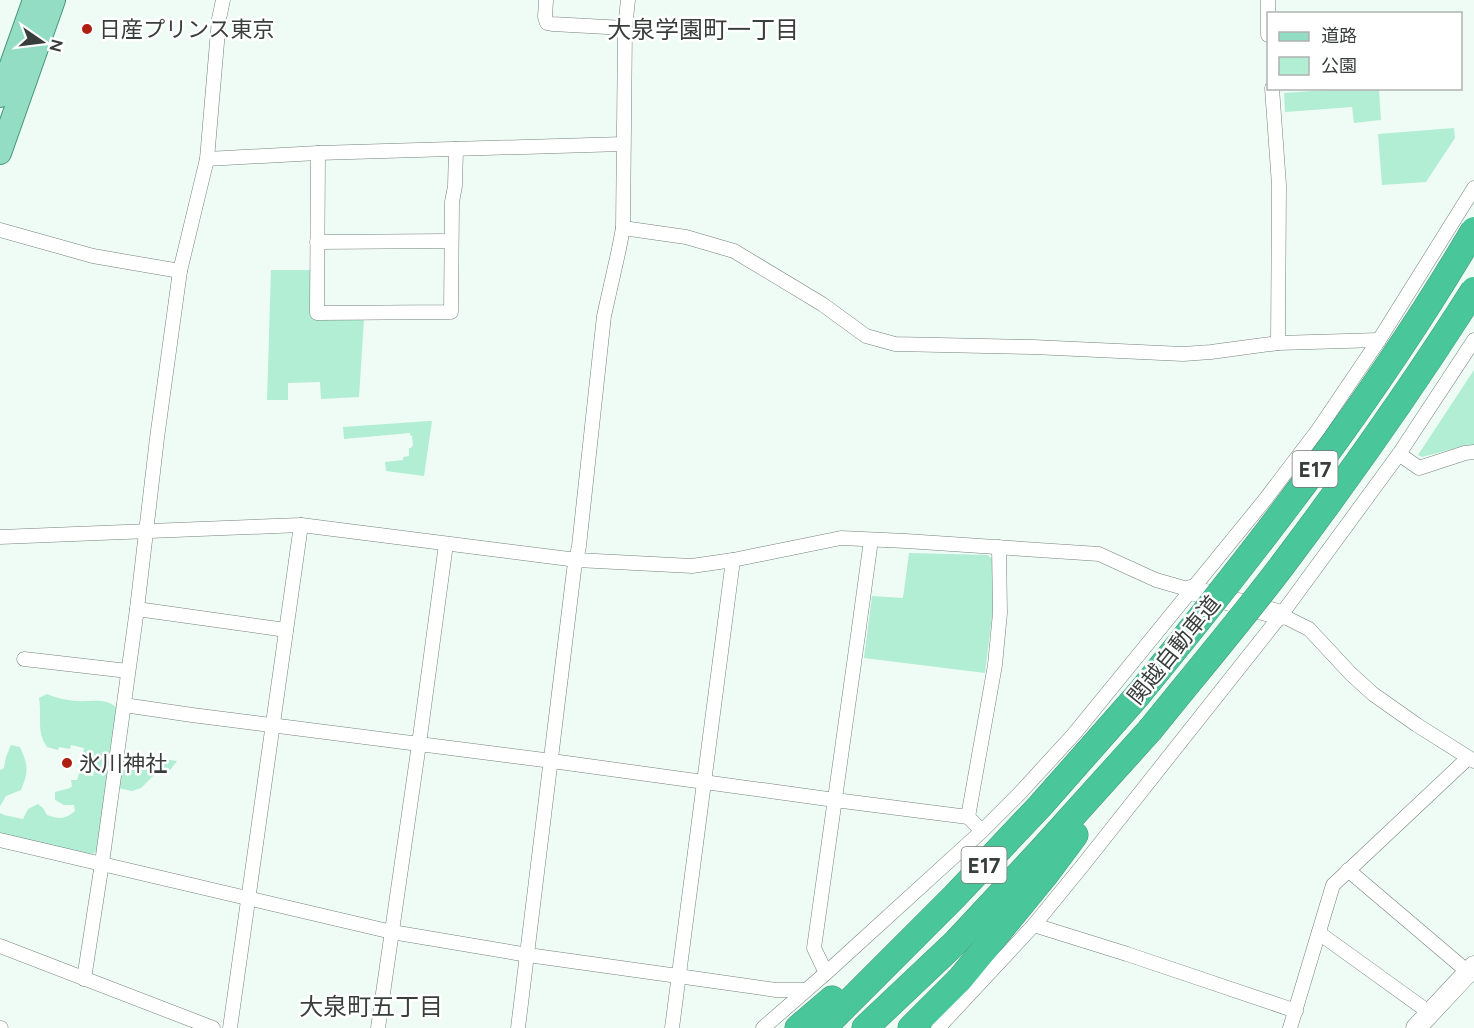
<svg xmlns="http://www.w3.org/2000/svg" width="1474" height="1028" font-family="Figtree,'Noto Sans JP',sans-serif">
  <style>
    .green { fill: #b2eed4 }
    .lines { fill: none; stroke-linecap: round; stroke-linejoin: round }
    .street-casing { stroke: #76827c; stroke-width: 15 }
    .secondary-casing { stroke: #76827c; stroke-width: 21 }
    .primary-casing { stroke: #449679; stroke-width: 24 }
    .highway-casing { stroke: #449679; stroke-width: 27 }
    .street { stroke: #fff; stroke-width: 14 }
    .secondary { stroke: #fff; stroke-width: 20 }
    .primary { stroke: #92ddc3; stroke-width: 22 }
    .highway { stroke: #4ac69b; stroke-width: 26 }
    .highway-bridge-casing { stroke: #449679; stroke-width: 27; stroke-linecap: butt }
    .highway-bridge { stroke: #4ac69b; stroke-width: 26 }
    .poi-dot { fill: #ae1f12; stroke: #fff; stroke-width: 2 }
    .labels { text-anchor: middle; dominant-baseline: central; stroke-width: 5; stroke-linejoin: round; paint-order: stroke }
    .shield { fill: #fff; stroke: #747876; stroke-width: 1.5 }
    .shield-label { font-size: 21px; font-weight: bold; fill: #383e3b }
    .poi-label { font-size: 22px; fill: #383e3b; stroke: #fff; text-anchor: start }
    .street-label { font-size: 22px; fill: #383e3b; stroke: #fff }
    .neighbourhood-label { font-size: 24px; fill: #383e3b; stroke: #fff }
  </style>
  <rect width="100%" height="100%" fill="#eefcf5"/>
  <g class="green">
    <path d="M 1341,89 L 1379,89 L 1381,120 L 1354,123 L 1352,107 L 1285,112 L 1284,93 Z"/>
    <path d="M 1454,128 L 1455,138 L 1426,182 L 1382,185 L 1378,134 Z"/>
    <path d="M 271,270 L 312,270 L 317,317 L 364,320 L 359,397 L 321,399 L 320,382 L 288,383 L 288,400 L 267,400 Z"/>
    <path d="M 1474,370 L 1474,446 L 1464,446 L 1422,457 L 1418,455 Z"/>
    <path d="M 429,421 L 432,421 L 424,476 L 386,471 L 385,462 L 403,460 L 403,457 L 409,456 L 409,448 L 411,448 L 413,445 L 412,436 L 410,435 L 410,433 L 344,439 L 343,427 Z"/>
    <path d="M 909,553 L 988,555 L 994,561 L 993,609 L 985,673 L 864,658 L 872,596 L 903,598 Z"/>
    <path d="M 47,694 C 56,698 66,700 76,701 C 91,702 107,697 118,709 L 98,850 L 93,854 L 70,851 L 0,834 L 0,813 L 4,815 L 23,819 L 28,809 L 38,804 L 43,808 L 47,815 C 60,819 64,820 75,811 L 74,805 L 64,805 L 55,800 L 55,792 L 70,788 L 72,786 L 71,780 L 77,780 L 79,773 L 93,776 L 96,760 L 83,757 L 84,748 L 71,745 L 70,749 L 59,747 L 58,750 L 47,747 C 36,732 42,716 39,698 Z"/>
    <path d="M 11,745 L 20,747 C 28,765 29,771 21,790 L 6,796 L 0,806 L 0,770 L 4,768 L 6,757 Z"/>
    <path d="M 123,753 L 177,761 L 170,770 L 162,774 L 154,775 L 141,788 L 132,791 L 118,788 Z"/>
  </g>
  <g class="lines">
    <g class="street-casing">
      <g id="street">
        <path d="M 546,0 L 545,17 L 547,23 L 552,24 L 625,28"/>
        <path d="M 1268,0 L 1268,35"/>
        <path d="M 1272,88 L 1279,185 L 1278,343"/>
        <path d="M 318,153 L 317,313 L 451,312 L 452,202 L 455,186 L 456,149"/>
        <path d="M 207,159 L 318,153 L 623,144"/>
        <path d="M 623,228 L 686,237 L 734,251 L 822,304 L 866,336 L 895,344 L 1033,347 L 1183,354 L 1211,352 L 1278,343 L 1379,340"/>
        <path d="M 0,230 L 93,256 L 180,271"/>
        <path d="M 317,242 L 451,241"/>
        <path d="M 1399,454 L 1419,468 L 1465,453 L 1474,452"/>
        <path d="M 0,537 L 301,525 L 577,560 L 692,566 L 733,560 L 841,538 L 906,541 L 1099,554 L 1156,580 L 1191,590"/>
        <path d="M 137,609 L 286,630"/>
        <path d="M 1281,615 L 1309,629 L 1351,674 L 1373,694 L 1417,725 L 1474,761"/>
        <path d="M 24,659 L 128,671"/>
        <path d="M 124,705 L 192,715 L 552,761 L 835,800 L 968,817 L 982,831"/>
        <path d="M 968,817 L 995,665 L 1000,613 L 999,547"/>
        <path d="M 0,840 L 392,932 L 528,955 L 678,976 L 776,990 L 805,990"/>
        <path d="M 1348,870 L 1468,972"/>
        <path d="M 1034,925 L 1127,954 L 1296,1011"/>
        <path d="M 1319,933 L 1430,1013"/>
        <path d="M 0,946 L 213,1028"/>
        <path d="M 826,973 L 814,948 L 858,635 L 871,540"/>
        <path d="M 84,979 L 102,863 L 137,609 L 157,438 L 180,271 L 207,159 L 219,19 L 223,0"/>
        <path d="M 0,1028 L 1,1028"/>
        <path d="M 230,1028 L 301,525"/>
        <path d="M 378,1028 L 419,744 L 446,544"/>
        <path d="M 518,1028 L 574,570 L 579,546 L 604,316 L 619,249 L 623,228 L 625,28 L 628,0"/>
        <path d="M 672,1028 L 733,560"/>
        <path d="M 763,1028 L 826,973 L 982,831 L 1020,793 L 1074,734 L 1264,501 L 1318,430 L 1379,340 L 1474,188"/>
        <path d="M 938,1028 L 1034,925 L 1083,865 L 1281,615 L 1399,454 L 1474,340"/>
        <path d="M 1290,1028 L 1333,885 L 1468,758"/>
      </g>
    </g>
    <g class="secondary-casing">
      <g id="secondary">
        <path d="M 1191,590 L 1281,615"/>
        <path d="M 1416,1028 L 1474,966"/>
      </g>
    </g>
    <g class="primary-casing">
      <g id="primary">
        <path d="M 0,96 L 34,0"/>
        <path d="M 0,153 L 54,0"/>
      </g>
    </g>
    <g class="highway-casing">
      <g id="highway">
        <path d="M 798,1028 L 832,999"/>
        <path d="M 823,1028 L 954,897 L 1040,806 L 1138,695"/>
        <path d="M 865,1028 L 956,942 L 1039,853 L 1150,730"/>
        <path d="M 911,1028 L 960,979 L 1046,874 L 1075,835"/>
      </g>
    </g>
    <use href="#street" class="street"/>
    <use href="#secondary" class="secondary"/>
    <use href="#primary" class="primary"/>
    <use href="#highway" class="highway"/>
    <g class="highway-bridge-casing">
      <g id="highway-bridge">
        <path d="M 1138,695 C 1259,547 1377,395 1474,230"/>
        <path d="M 1150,730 C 1195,674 1241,620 1284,563 C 1351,474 1415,383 1474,290"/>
      </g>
    </g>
    <use href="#highway-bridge" class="highway-bridge"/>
  </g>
  <g class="poi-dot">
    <circle cx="87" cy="29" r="6"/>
    <circle cx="67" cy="763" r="6"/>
  </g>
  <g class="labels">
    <g class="shield">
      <rect x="1292.5" y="451" width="45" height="36" rx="4.5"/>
      <rect x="961.5" y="847" width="45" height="36" rx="4.5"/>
    </g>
    <g class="shield-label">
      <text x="1315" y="469">E17</text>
      <text x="984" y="865">E17</text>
    </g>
    <g class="poi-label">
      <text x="99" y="29">日産プリンス東京</text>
      <text x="79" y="763">氷川神社</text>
    </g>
    <g class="street-label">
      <text transform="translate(1174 650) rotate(-51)">関越自動車道</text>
    </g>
    <g class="neighbourhood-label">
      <text x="703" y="29">大泉学園町一丁目</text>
      <text x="371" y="1006">大泉町五丁目</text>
    </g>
  </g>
  <rect x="1267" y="12" width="195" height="78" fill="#ffffff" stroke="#afb2b1" stroke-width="1.5"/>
  <rect x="1279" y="32" width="30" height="9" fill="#92ddc3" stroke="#afb2b1" stroke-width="1.5"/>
  <text x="1321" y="42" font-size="18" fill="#383e3b">道路</text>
  <rect x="1279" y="57" width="30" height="18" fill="#b2eed4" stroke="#afb2b1" stroke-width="1.5"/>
  <text x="1321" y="72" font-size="18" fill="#383e3b">公園</text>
  <g transform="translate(42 42) rotate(104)" stroke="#ffffff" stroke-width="4.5" paint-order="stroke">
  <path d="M0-4.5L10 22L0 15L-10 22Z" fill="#383e3b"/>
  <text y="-9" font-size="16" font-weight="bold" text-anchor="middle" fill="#383e3b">N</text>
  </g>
</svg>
